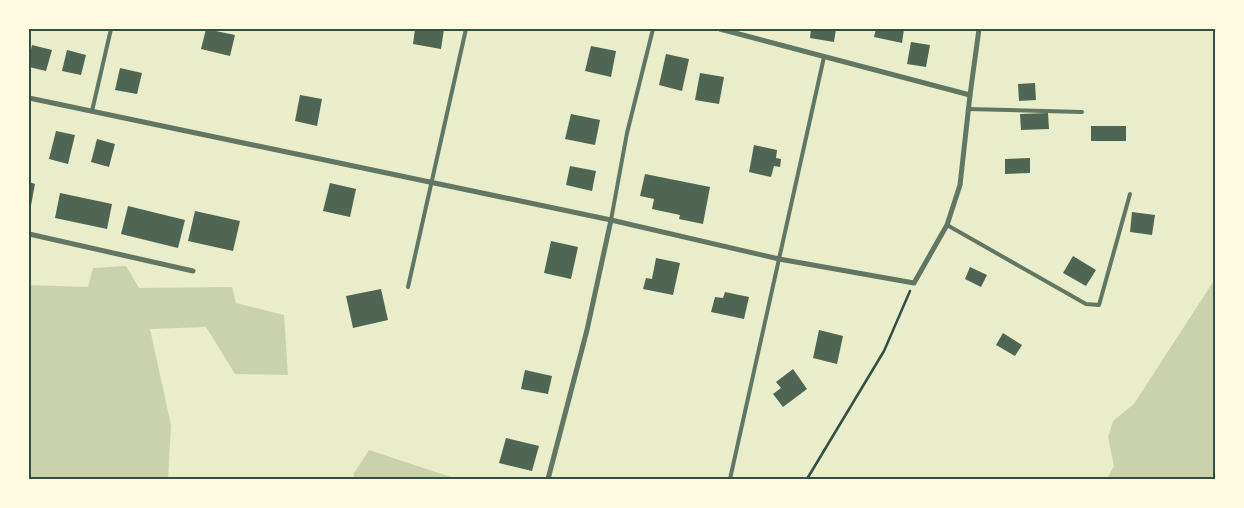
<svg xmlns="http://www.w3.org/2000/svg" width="1244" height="508" font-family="'Source Sans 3',sans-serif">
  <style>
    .green { fill: #cad2ad }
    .building { fill: #4f6655 }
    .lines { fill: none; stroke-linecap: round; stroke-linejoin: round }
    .path { stroke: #344e41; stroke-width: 2.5 }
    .service { stroke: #617663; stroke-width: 4 }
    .minor { stroke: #617663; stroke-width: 5 }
    .neatline { fill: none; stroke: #344e41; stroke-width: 2 }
  </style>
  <rect width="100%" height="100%" fill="#e9edc9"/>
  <g class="green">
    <path d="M 126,266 L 139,288 L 232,287 L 236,303 L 284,315 L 288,375 L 235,374 L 206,327 L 150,329 L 171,425 L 168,479 L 29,479 L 29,285 L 88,287 L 93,268 Z"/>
    <path d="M 1215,279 L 1215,479 L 1107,479 L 1114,466 L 1108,437 L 1113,421 L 1134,404 Z"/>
    <path d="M 369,450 L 457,479 L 355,479 L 353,475 Z"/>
  </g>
  <g class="building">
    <path d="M 206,29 L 235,35 L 230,56 L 201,49 Z"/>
    <path d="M 415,29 L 444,29 L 441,49 L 413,44 Z"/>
    <path d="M 811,29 L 836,29 L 834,42 L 810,38 Z"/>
    <path d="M 876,29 L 904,29 L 902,43 L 874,37 Z"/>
    <path d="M 911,42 L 930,45 L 926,67 L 907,64 Z"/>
    <path d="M 32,45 L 52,50 L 46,71 L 29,67 L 29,58 Z"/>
    <path d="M 591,46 L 616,51 L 611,77 L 585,71 Z"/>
    <path d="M 67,50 L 86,55 L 81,75 L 62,71 Z"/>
    <path d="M 666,54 L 689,59 L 682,91 L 659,85 Z"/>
    <path d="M 120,68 L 142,73 L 137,94 L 115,90 Z"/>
    <path d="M 700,73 L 724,77 L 719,104 L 695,100 Z"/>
    <path d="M 1035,83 L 1036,100 L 1019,101 L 1018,84 Z"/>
    <path d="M 300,95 L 322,99 L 317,126 L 295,121 Z"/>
    <path d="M 1048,113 L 1049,129 L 1021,130 L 1020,114 Z"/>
    <path d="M 571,114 L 600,120 L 595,145 L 565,139 Z"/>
    <rect x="1091" y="126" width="35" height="15"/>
    <path d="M 56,131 L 75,135 L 68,164 L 49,159 Z"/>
    <path d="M 97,139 L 115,144 L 109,167 L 91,162 Z"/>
    <path d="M 754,145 L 777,150 L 776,158 L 781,159 L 780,167 L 774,166 L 771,177 L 749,172 Z"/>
    <path d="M 1030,158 L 1030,173 L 1005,174 L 1005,159 Z"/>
    <path d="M 570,166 L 596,171 L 592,191 L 566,185 Z"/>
    <path d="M 645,174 L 710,187 L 703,224 L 679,219 L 680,215 L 652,209 L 654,199 L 640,196 Z"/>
    <path d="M 29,182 L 35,184 L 30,211 L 29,211 Z"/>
    <path d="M 330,183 L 356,189 L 350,217 L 323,211 Z"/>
    <path d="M 60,193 L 112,204 L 107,229 L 55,218 Z"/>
    <path d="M 128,206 L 185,220 L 178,248 L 121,234 Z"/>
    <path d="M 195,211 L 240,221 L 233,251 L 188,241 Z"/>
    <path d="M 1132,212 L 1155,215 L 1152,235 L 1130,232 Z"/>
    <path d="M 551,241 L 578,247 L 571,279 L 544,273 Z"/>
    <path d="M 1073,256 L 1096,270 L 1086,286 L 1063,273 Z"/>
    <path d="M 656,258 L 680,263 L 673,295 L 643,289 L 646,278 L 652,279 Z"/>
    <path d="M 970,267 L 987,275 L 981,287 L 965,279 Z"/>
    <path d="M 381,289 L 388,320 L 353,328 L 346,296 Z"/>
    <path d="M 725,292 L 749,297 L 744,319 L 711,312 L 715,297 L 723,298 Z"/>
    <path d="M 819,330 L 843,336 L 837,364 L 813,358 Z"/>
    <path d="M 1003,333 L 1022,345 L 1015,356 L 996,345 Z"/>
    <path d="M 793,369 L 807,389 L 783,407 L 773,394 L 781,388 L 776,382 Z"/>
    <path d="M 525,370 L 552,376 L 548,394 L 521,389 Z"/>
    <path d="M 506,438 L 539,446 L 532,471 L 499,463 Z"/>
  </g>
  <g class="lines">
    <path class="path" d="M 807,479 L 884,351 L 910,291"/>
    <g class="service">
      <path d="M 968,109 L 1082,112"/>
      <path d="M 92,111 L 111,29"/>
      <path d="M 611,220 L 627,133 L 653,29"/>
      <path d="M 947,225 L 1086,304 L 1099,305 L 1130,194"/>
      <path d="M 408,287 L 466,29"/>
      <path d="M 730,479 L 824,57"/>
    </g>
    <g class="minor">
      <path d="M 720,29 L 970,95"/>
      <path d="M 29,98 L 611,220 L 779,259 L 914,283 L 947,225 L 960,185 L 970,95 L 979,29"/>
      <path d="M 29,234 L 193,271"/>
      <path d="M 548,479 L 587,330 L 611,220"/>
    </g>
  </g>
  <rect width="1244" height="508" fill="none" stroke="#fefae0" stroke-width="60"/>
  <rect x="30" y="30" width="1184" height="448" class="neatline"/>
</svg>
